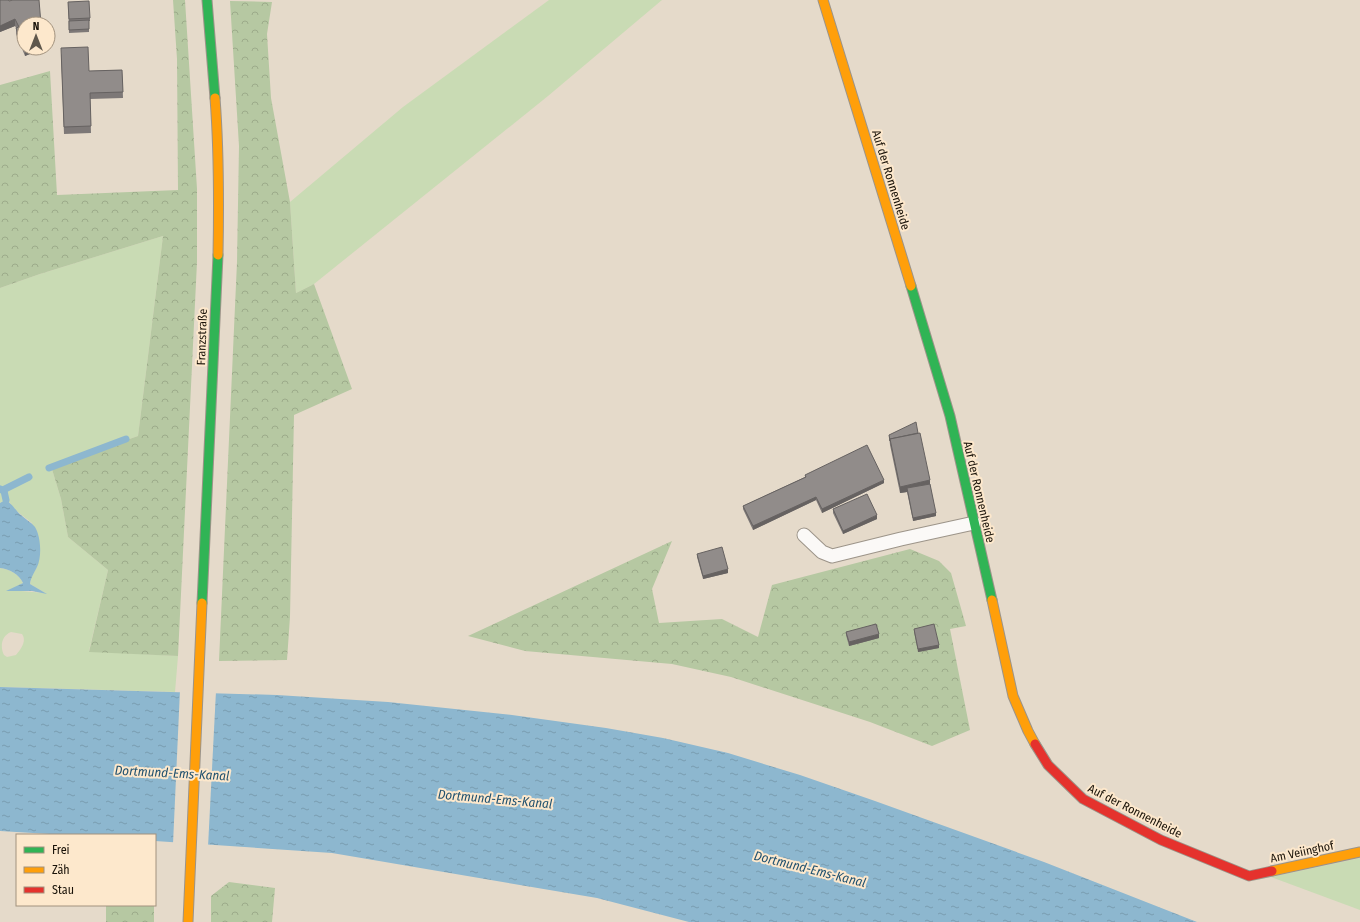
<svg xmlns="http://www.w3.org/2000/svg" width="1360" height="922" font-family="'Fira Sans Condensed',sans-serif">
  <style>
    .grass { fill: #c9dbb4; fill-rule: evenodd }
    .forest { fill: url(#forest-crowns) }
    .water { fill: url(#water-ripples) }
    .pier { fill: #e5daca }
    .lines { fill: none; stroke-linecap: round; stroke-linejoin: round }
    .stream { stroke: #8db7cf; stroke-width: 7 }
    .lane-casing { stroke: #9c9489; stroke-width: 15 }
    .fast-casing { stroke: #9c9489; stroke-width: 11 }
    .slow-casing { stroke: #9c9489; stroke-width: 11 }
    .jam-casing { stroke: #9c9489; stroke-width: 11 }
    .lane { stroke: #fbf9f7; stroke-width: 13 }
    .fast { stroke: #30b455; stroke-width: 9 }
    .slow { stroke: #ff9f0a; stroke-width: 9 }
    .jam { stroke: #e5322d; stroke-width: 9 }
    .wall { fill: #7d7877 }
    .shaded-wall { fill: #666261 }
    .building { fill: #918c8a; stroke: #666261 }
    .labels { text-anchor: middle; dominant-baseline: central; stroke-width: 4; stroke-linejoin: round; paint-order: stroke }
    .street-label { font-size: 12px; fill: #191208; stroke: #fde8cc }
    .water-label { font-size: 13px; font-style: italic; fill: #20516f; stroke: #fde8cc }
  </style>
  <defs>
    <pattern id="forest-crowns" width="20" height="18" patternUnits="userSpaceOnUse"><rect width="20" height="18" fill="#b6c8a2"/><path d="M2 6a3 3 0 1 1 6 0M12 15a3 3 0 1 1 6 0" fill="none" stroke="#9cab8a"/></pattern>
    <pattern id="water-ripples" width="26" height="14" patternUnits="userSpaceOnUse"><rect width="26" height="14" fill="#8db7cf"/><path d="M2 4q2-2 4 0t4 0M15 11q2-2 4 0t4 0" fill="none" stroke="#799cb0"/></pattern>
  </defs>
  <rect width="100%" height="100%" fill="#e5daca"/>
  <g class="grass">
    <path d="M 549,0 L 662,0 L 548,96 L 314,284 L 296,293 L 290,202 L 403,107 Z"/>
    <path d="M 163,236 L 138,436 L 51,466 L 61,499 L 68,537 L 108,570 L 89,651 L 178,656 L 175,692 L 0,687 L 0,568 C 9,569 19,574 23,583 L 16,587 L 21,591 L 45,593 L 30,584 L 32,575 L 37,567 L 32,523 L 14,509 L 10,503 L 6,500 L 0,503 L 0,288 L 40,274 ZM 11,632 L 22,634 C 27,641 21,649 16,655 L 7,657 L 4,655 C 0,647 1,636 11,632 Z"/>
    <path d="M 1360,858 L 1360,910 L 1271,877 Z"/>
  </g>
  <g class="forest">
    <path d="M 173,0 L 185,0 L 197,189 L 197,262 L 178,656 L 89,652 L 108,570 L 68,537 L 61,499 L 51,466 L 138,436 L 163,236 L 40,274 L 0,288 L 0,85 L 50,71 L 57,195 L 178,190 L 177,59 Z"/>
    <path d="M 230,1 L 272,2 L 267,34 L 271,98 L 290,202 L 296,293 L 314,284 L 352,389 L 294,415 L 290,617 L 287,660 L 219,661 L 237,262 L 239,146 Z"/>
    <path d="M 672,541 L 652,589 L 659,623 L 722,619 L 758,637 L 772,585 L 910,549 L 939,561 L 951,573 L 966,626 L 950,629 L 970,730 L 932,746 L 870,722 L 731,677 L 672,664 L 525,651 L 468,636 Z"/>
    <path d="M 229,882 L 275,888 L 272,922 L 211,922 L 211,896 Z"/>
    <rect x="106" y="905" width="48" height="17"/>
  </g>
  <g class="water">
    <path d="M 5,500 C 11,502 15,510 21,515 C 25,519 31,522 35,527 C 41,537 42,557 37,567 C 34,573 31,577 30,584 L 47,594 L 32,591 L 6,591 L 23,583 C 19,574 9,569 0,568 L 0,503 Z"/>
    <path d="M 0,687 L 277,695 L 388,702 L 512,715 L 606,728 L 663,738 L 728,753 L 800,775 L 875,801 L 1044,862 L 1197,922 L 689,922 L 597,898 L 332,853 L 155,841 L 155,835 L 66,835 L 0,831 Z"/>
  </g>
  <path class="pier" d="M 180,690 L 216,691 L 208,847 L 173,844 Z"/>
  <g class="lines">
    <g class="stream">
      <path d="M 49,468 L 126,439"/>
      <path d="M 0,489 L 4,491 L 6,500"/>
      <path d="M 3,490 L 29,477"/>
    </g>
    <g class="lane-casing">
      <path id="lane" d="M 804,535 L 822,552 L 832,556 L 901,539 L 974,523"/>
    </g>
    <g class="fast-casing">
      <g id="fast">
        <path d="M 207,0 L 215,98"/>
        <path d="M 911,286 L 950,416 L 992,600"/>
        <path d="M 202,603 L 218,255"/>
      </g>
    </g>
    <g class="slow-casing">
      <g id="slow">
        <path d="M 823,0 L 911,286"/>
        <path d="M 215,98 C 219,150 219,203 218,255"/>
        <path d="M 992,600 L 1013,696 L 1028,731 L 1035,744"/>
        <path d="M 1272,871 L 1360,852"/>
        <path d="M 188,922 L 202,603"/>
      </g>
    </g>
    <g class="jam-casing">
      <path id="jam" d="M 1035,744 L 1048,765 L 1083,799 L 1161,840 L 1249,876 L 1272,871"/>
    </g>
    <use href="#lane" class="lane"/>
    <use href="#fast" class="fast"/>
    <use href="#slow" class="slow"/>
    <use href="#jam" class="jam"/>
  </g>
  <g class="wall">
    <path d="M 0,0 L 42,48 L 42,49 L 25,56 L 16,34 L 16,28 L 15,26 L 0,32 Z"/>
    <path d="M 68,2 L 90,18 L 90,21 L 89,21 L 89,32 L 69,33 Z"/>
    <path d="M 61,54 L 89,71 L 122,70 L 123,98 L 90,99 L 91,133 L 64,134 Z"/>
    <path d="M 918,433 L 930,484 L 936,516 L 913,521 L 907,492 L 900,493 L 890,445 L 889,435 Z"/>
    <path d="M 805,475 L 884,483 L 822,513 L 816,500 L 753,530 L 743,509 L 743,506 L 805,477 Z"/>
    <path d="M 833,509 L 877,519 L 843,534 L 833,513 Z"/>
    <path d="M 697,554 L 728,573 L 703,579 L 697,557 Z"/>
    <path d="M 914,629 L 939,648 L 918,652 L 914,632 Z"/>
    <path d="M 846,632 L 879,638 L 849,646 L 846,635 Z"/>
  </g>
  <g class="shaded-wall">
    <path d="M 15,19 L 15,26 L 0,32 L 0,26 Z"/>
    <path d="M 29,48 L 42,48 L 42,49 L 25,56 L 25,50 Z"/>
    <path d="M 884,480 L 884,483 L 822,513 L 822,509 Z"/>
    <path d="M 930,480 L 930,487 L 907,488 L 907,492 L 900,493 L 900,487 Z"/>
    <path d="M 816,497 L 816,500 L 753,530 L 753,526 Z"/>
    <path d="M 936,513 L 936,516 L 913,521 L 913,518 Z"/>
    <path d="M 877,515 L 877,519 L 843,534 L 843,531 Z"/>
    <path d="M 728,569 L 728,573 L 703,579 L 703,576 Z"/>
    <path d="M 879,634 L 879,638 L 849,646 L 849,642 Z"/>
    <path d="M 939,645 L 939,648 L 918,652 L 918,649 Z"/>
  </g>
  <g class="building">
    <path d="M 0,0 L 9,0 L 9,1 L 13,0 L 39,0 L 41,24 L 24,24 L 24,48 L 16,28 L 19,27 L 15,19 L 0,26 Z"/>
    <path d="M 89,1 L 90,18 L 69,19 L 68,2 Z"/>
    <path d="M 89,20 L 89,29 L 69,30 L 69,21 Z"/>
    <path d="M 88,47 L 89,71 L 122,70 L 123,92 L 90,93 L 91,126 L 64,127 L 61,48 Z"/>
    <path d="M 916,422 L 918,433 L 890,439 L 890,441 L 889,435 Z"/>
    <path d="M 920,433 L 930,480 L 900,487 L 890,439 Z"/>
    <path d="M 867,445 L 884,480 L 822,509 L 816,497 L 753,526 L 743,506 L 806,477 L 805,475 Z"/>
    <path d="M 930,484 L 936,513 L 913,518 L 907,488 Z"/>
    <path d="M 867,494 L 877,515 L 843,531 L 833,509 Z"/>
    <path d="M 722,547 L 728,569 L 703,576 L 697,554 Z"/>
    <path d="M 876,624 L 879,634 L 849,642 L 846,632 Z"/>
    <path d="M 934,624 L 939,645 L 918,649 L 914,629 Z"/>
  </g>
  <g class="labels">
    <g class="street-label">
      <text transform="translate(891 180) rotate(73)">Auf der Ronnenheide</text>
      <text transform="translate(202 337) rotate(-88)">Franzstraße</text>
      <text transform="translate(979 492) rotate(77)">Auf der Ronnenheide</text>
      <text transform="translate(1135 811) rotate(27)">Auf der Ronnenheide</text>
      <text transform="translate(1302 852) rotate(-12)">Am Veiinghof</text>
    </g>
    <g class="water-label">
      <text transform="translate(172 773) rotate(3)">Dortmund-Ems-Kanal</text>
      <text transform="translate(495 799) rotate(5)">Dortmund-Ems-Kanal</text>
      <text transform="translate(810 869) rotate(14)">Dortmund-Ems-Kanal</text>
    </g>
  </g>
  <rect x="16" y="834" width="140" height="72" fill="#fde8cc" stroke="#a2927e"/>
  <rect x="24" y="847" width="20" height="6" fill="#30b455" stroke="#a2927e"/>
  <text x="52" y="854" font-size="12" fill="#191208">Frei</text>
  <rect x="24" y="867" width="20" height="6" fill="#ff9f0a" stroke="#a2927e"/>
  <text x="52" y="874" font-size="12" fill="#191208">Zäh</text>
  <rect x="24" y="887" width="20" height="6" fill="#e5322d" stroke="#a2927e"/>
  <text x="52" y="894" font-size="12" fill="#191208">Stau</text>
  <g transform="translate(36 36)"><circle r="19" fill="#fde8cc" stroke="#a2927e"/>
  <path d="M0-3L7 15L0 10L-7 15Z" fill="#60584c"/>
  <text y="-6" font-size="11" font-weight="bold" text-anchor="middle" fill="#191208">N</text>
  </g>
</svg>
